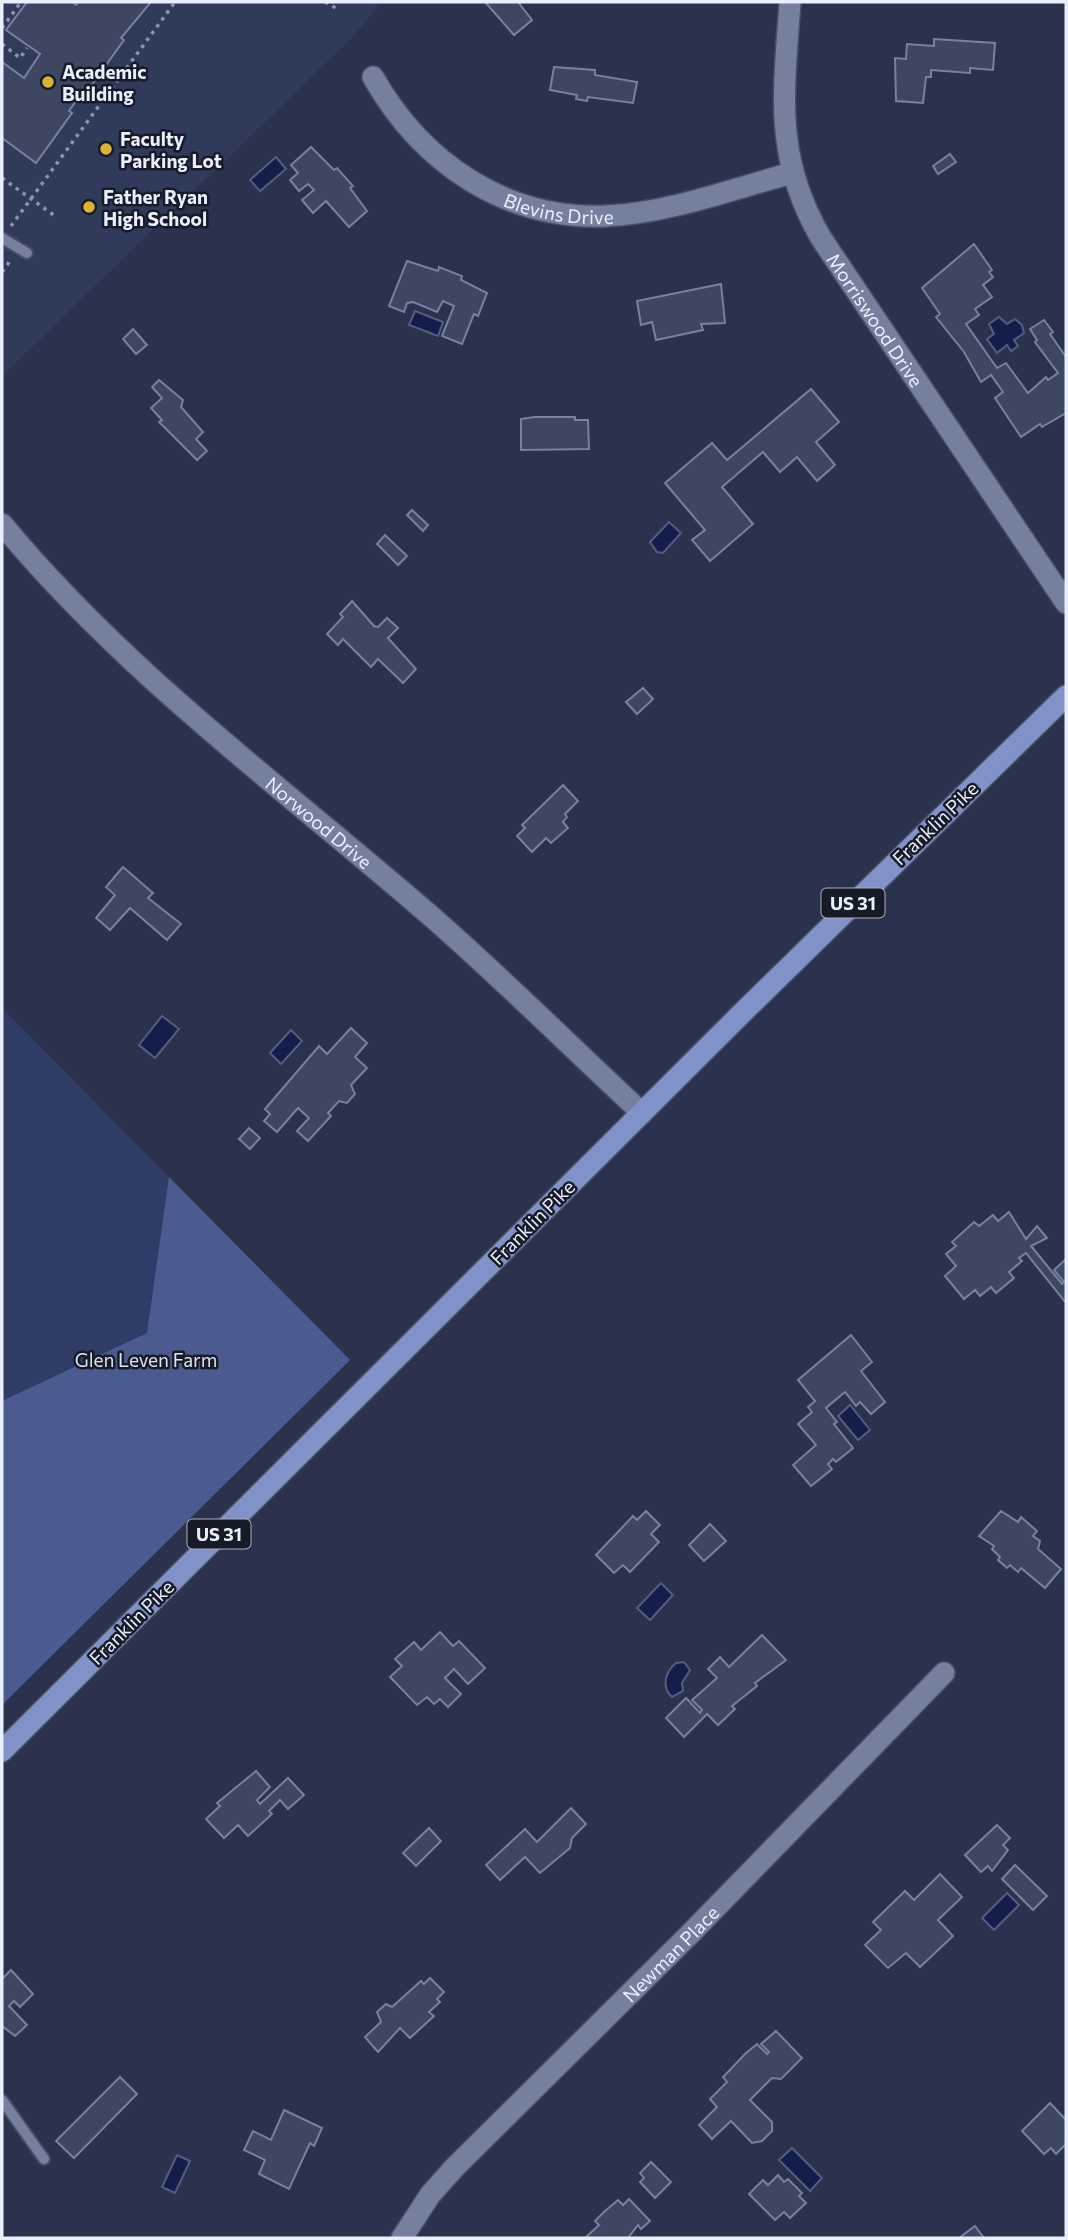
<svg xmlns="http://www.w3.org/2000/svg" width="1068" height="2240" font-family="Commissioner,sans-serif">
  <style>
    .built { fill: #303a5b }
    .green { fill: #2f3c67 }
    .forest { fill: #4b5b90 }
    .water { fill: #141e4d; stroke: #545d82; stroke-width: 2 }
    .building { fill: #3e4762; stroke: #7782a0; stroke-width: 2 }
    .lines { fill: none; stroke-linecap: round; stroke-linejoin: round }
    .lane-casing { stroke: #474d63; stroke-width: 14 }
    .street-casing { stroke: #474d63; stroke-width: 24 }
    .primary-casing { stroke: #474d63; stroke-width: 24 }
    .path { stroke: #8d93a8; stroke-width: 3.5; stroke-dasharray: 3.5 5; stroke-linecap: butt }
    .lane { stroke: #757f9e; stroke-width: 10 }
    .street { stroke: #757f9e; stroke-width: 21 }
    .primary { stroke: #8092c7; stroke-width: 21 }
    .poi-dot { fill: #dbb233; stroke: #171b27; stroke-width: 2.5 }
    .labels { text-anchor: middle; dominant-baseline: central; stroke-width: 5; stroke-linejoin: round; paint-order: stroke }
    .shield { fill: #171b27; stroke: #abafbd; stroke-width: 2 }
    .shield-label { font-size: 18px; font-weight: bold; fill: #eaeffd }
    .poi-label { font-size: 19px; font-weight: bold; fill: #eaeffd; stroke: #171b27; text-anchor: start }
    .street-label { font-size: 19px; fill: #eaeffd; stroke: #171b27 }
    .park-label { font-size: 19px; fill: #dbe2f2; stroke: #171b27 }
  </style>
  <rect width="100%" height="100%" fill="#2a324d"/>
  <path class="built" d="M 2,2 L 382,2 L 352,38 L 2,376 Z"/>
  <path class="green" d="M 2,1008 L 350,1360 L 2,1705 Z"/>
  <path class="forest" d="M 169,1177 L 350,1360 L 2,1705 L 2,1401 L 147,1333 Z"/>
  <g class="water">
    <path d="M 276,157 L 286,169 L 260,191 L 250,180 Z"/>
    <path d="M 415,311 L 443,322 L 438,336 L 409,325 Z"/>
    <path d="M 999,317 L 1007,324 L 1015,319 L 1022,325 L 1024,333 L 1014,340 L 1018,346 L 1011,351 L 1007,345 L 997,353 L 987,339 L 994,334 L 989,324 Z"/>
    <path d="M 669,522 L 681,533 L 663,553 L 657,552 L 650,542 Z"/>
    <path d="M 162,1016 L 179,1029 L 155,1058 L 139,1045 Z"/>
    <path d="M 291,1030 L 302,1041 L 281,1064 L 270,1053 Z"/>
    <path d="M 850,1405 L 870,1430 L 858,1440 L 838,1416 Z"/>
    <path d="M 661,1583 L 673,1595 L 650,1620 L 637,1608 Z"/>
    <path d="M 684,1662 L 690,1670 L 682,1683 L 683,1691 L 672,1697 C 661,1687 665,1672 676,1663 Z"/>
    <path d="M 1007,1893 L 1019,1905 L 994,1930 L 982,1918 Z"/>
    <path d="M 792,2148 L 822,2178 L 810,2191 L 779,2160 Z"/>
    <path d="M 177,2155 L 190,2161 L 175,2193 L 162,2187 Z"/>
  </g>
  <g class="building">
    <path d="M 27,2 L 72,2 L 76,5 L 79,2 L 151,2 L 121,38 L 124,40 L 89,89 L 86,87 L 69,111 L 72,113 L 36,163 L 2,138 L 2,62 L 24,78 L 40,54 L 6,30 Z"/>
    <path d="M 485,2 L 518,2 L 532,20 L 514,35 Z"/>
    <path d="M 934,39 L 995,43 L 993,70 L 970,68 L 970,73 L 931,70 L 931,77 L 926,77 L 923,103 L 896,101 L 895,58 L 906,59 L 907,44 L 934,46 Z"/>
    <path d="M 554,67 L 595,70 L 595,75 L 637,82 L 633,103 L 588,97 L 587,101 L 576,99 L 577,95 L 550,90 Z"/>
    <path d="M 311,147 L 334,170 L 337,168 L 353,186 L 350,188 L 367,211 L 349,227 L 326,201 L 313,213 L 302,200 L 314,190 L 308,184 L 299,191 L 290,180 L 298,173 L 291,165 Z"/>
    <path d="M 950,154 L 956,162 L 938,174 L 933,166 Z"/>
    <path d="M 974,244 L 992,270 L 989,272 L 993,277 L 983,285 L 992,297 L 975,309 L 979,315 L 966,324 L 997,368 L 1006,363 L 1028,393 L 1046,377 L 1048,380 L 1058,373 L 1035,342 L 1037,340 L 1030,329 L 1044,320 L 1053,332 L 1050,334 L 1066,357 L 1066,413 L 1042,427 L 1040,424 L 1021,437 L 995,398 L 1003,392 L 991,375 L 981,382 L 964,352 L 936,317 L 940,314 L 922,288 Z"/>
    <path d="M 407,261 L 438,271 L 439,267 L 462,276 L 461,280 L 487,293 L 478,316 L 474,314 L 462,344 L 442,336 L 454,306 L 443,301 L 437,312 L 413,302 L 407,303 L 404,312 L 389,306 Z"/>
    <path d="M 721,284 L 725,323 L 701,324 L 703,330 L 656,340 L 652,322 L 641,325 L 637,301 Z"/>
    <path d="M 133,329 L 147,345 L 136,354 L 123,339 Z"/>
    <path d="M 159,380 L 183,400 L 181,407 L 203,432 L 196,439 L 207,451 L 197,460 L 159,422 L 162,420 L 151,408 L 162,398 L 152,387 Z"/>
    <path d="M 811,389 L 839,422 L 816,442 L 835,465 L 817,481 L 797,457 L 780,472 L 763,452 L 722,487 L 753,524 L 710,561 L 692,540 L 705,530 L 665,483 L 712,443 L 727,460 Z"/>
    <path d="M 534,417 L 575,417 L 575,420 L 588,420 L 589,449 L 521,450 L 521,419 Z"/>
    <path d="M 412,510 L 428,525 L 423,531 L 407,515 Z"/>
    <path d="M 385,535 L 407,556 L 398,565 L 377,544 Z"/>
    <path d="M 352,601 L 374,626 L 378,627 L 387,618 L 398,628 L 388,638 L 416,669 L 403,683 L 378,659 L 371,667 L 343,639 L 338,645 L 327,634 L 343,617 L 340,614 Z"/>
    <path d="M 643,688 L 653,699 L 637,714 L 626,702 Z"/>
    <path d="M 563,785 L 578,801 L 565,814 L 567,817 L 563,822 L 568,828 L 551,843 L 546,838 L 532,852 L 517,836 L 525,828 L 522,825 Z"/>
    <path d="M 123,867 L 153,893 L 148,898 L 181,924 L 167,940 L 130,908 L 110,930 L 96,918 L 115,895 L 106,887 Z"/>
    <path d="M 351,1028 L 367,1043 L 355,1057 L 367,1068 L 351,1085 L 355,1094 L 347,1103 L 339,1101 L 328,1113 L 331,1116 L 308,1141 L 297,1131 L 309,1118 L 298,1108 L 277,1132 L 264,1121 L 270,1114 L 265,1109 L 319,1046 L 327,1054 Z"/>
    <path d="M 249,1128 L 260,1138 L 250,1149 L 239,1139 Z"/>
    <path d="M 1009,1212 L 1026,1239 L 1037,1226 L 1047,1238 L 1031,1246 L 1062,1284 L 1064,1282 L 1054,1270 L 1066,1259 L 1066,1303 L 1026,1253 L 1019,1258 L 1022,1261 L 1009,1272 L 1014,1278 L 996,1293 L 991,1287 L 980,1296 L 975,1290 L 964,1299 L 945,1276 L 956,1266 L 946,1254 L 956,1246 L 952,1242 L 974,1222 L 979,1226 L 993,1215 L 998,1221 Z"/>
    <path d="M 851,1335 L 872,1362 L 861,1371 L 885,1402 L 871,1414 L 860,1402 L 856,1406 L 845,1392 L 826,1408 L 837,1422 L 834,1424 L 853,1448 L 836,1462 L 833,1459 L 828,1464 L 832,1469 L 811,1486 L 793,1465 L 816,1445 L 798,1424 L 812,1412 L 808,1407 L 815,1401 L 798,1380 Z"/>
    <path d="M 646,1511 L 660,1525 L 651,1534 L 659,1542 L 630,1572 L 623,1565 L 614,1573 L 596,1555 L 633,1516 L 637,1520 Z"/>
    <path d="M 1001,1511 L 1018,1522 L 1021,1517 L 1037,1531 L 1033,1536 L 1040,1541 L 1038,1549 L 1061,1569 L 1045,1588 L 1021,1568 L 1018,1572 L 1010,1565 L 1007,1568 L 998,1560 L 1000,1557 L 992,1549 L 994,1546 L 979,1536 Z"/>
    <path d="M 710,1524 L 726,1541 L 704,1561 L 689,1545 Z"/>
    <path d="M 440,1632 L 453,1646 L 459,1641 L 485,1668 L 468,1684 L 454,1669 L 445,1678 L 461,1694 L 448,1707 L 440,1699 L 434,1704 L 427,1697 L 417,1705 L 390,1677 L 402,1666 L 395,1659 L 414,1642 L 421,1650 Z"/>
    <path d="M 762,1635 L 786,1660 L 755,1683 L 757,1686 L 732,1706 L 735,1709 L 718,1725 L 707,1714 L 684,1737 L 666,1718 L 686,1698 L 700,1713 L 702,1710 L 692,1700 L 717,1678 L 708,1669 L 720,1657 L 729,1667 Z"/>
    <path d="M 256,1771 L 270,1787 L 257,1800 L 260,1804 L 288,1778 L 304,1795 L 288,1809 L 280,1800 L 269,1811 L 272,1814 L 248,1836 L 238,1825 L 224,1838 L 206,1819 L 220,1806 L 217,1803 Z"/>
    <path d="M 571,1808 L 586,1824 L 572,1838 L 570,1848 L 540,1873 L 525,1857 L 500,1880 L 486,1865 L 525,1829 L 537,1842 Z"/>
    <path d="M 997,1825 L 1010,1838 L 1003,1845 L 1008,1850 L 992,1871 L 988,1866 L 981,1872 L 965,1855 Z"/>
    <path d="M 429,1828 L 441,1841 L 416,1866 L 403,1853 Z"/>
    <path d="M 1015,1865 L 1047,1896 L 1033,1910 L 1002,1879 Z"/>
    <path d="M 940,1874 L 962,1897 L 938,1920 L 953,1936 L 920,1967 L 906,1953 L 888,1968 L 865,1945 L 881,1930 L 873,1922 L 905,1891 L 914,1900 Z"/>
    <path d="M 11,1970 L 33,1994 L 20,2007 L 14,2001 L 9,2006 L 27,2025 L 15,2036 L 2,2026 L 2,1979 Z"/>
    <path d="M 430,1978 L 444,1992 L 437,1999 L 440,2002 L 429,2012 L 434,2016 L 410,2038 L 400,2028 L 378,2052 L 365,2037 L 381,2022 L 377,2012 L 386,2004 L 392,2007 L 421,1981 L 424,1984 Z"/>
    <path d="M 776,2031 L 802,2058 L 781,2079 L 772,2078 L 750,2100 L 772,2122 L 772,2131 L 762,2141 L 752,2143 L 731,2121 L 712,2139 L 699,2125 L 717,2107 L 710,2099 L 727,2082 L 723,2077 L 746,2053 L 757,2044 L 767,2054 L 769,2052 L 761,2044 Z"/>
    <path d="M 120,2077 L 137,2094 L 74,2158 L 56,2141 Z"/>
    <path d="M 1050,2103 L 1066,2120 L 1066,2144 L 1056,2154 L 1051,2148 L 1044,2154 L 1022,2131 Z"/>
    <path d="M 284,2110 L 322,2128 L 314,2146 L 310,2143 L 289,2189 L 259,2174 L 265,2160 L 244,2150 L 253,2131 L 271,2140 Z"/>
    <path d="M 651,2162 L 671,2182 L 655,2198 L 640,2182 L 644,2178 L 640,2173 Z"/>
    <path d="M 778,2175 L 784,2182 L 788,2179 L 802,2193 L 799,2196 L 806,2203 L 790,2218 L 784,2212 L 775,2220 L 749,2194 L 763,2180 L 768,2185 Z"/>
    <path d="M 629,2199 L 650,2221 L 641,2229 L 638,2225 L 628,2238 L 585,2238 L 599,2225 L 595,2221 L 605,2211 L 618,2200 L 623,2205 Z"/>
    <path d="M 975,2226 L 984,2238 L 955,2238 L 959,2238 Z"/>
  </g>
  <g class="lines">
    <g class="lane-casing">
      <g id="lane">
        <path d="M 2,238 L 27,253"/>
        <path d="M 2,2100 L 44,2159"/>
      </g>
    </g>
    <g class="street-casing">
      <g id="street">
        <path id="s1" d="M 790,2 C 784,92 773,155 821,238 L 1066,603"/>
        <path id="s2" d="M 373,77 C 422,163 505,220 606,216 C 669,213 732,189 792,173"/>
        <path id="s3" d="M 2,524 C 126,674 286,790 432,917 C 504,980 572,1048 642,1113"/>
        <path id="s4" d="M 402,2238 L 430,2195 L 454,2168 L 690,1934 L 944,1673"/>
      </g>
    </g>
    <g class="primary-casing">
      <path id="primary" d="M 2,1751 L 740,1015 L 1066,696"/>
    </g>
    <g class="path">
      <path d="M 325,2 L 334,7 L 337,2"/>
      <path d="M 2,28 L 21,2"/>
      <path d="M 2,44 L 20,58 L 27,48"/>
      <path d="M 2,178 L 55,216"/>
      <path d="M 11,226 L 175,2"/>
      <path d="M 2,272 L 10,261"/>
    </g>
    <use href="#lane" class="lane"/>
    <use href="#street" class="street"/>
    <use href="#primary" class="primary"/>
  </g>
  <g class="poi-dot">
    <circle cx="48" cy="82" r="7"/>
    <circle cx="106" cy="149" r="7"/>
    <circle cx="89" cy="207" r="7"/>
  </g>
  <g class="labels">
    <g class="shield">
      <rect x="821.5" y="888.5" width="63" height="29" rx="5"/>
      <rect x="187.5" y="1519.5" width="63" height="29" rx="5"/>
    </g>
    <g class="shield-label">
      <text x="853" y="903">US 31</text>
      <text x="219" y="1534">US 31</text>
    </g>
    <g class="poi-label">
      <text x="62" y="71">Academic<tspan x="62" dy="22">Building</tspan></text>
      <text x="120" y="138">Faculty<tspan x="120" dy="22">Parking Lot</tspan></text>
      <text x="103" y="196">Father Ryan<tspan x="103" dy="22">High School</tspan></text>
    </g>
    <g class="street-label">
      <text stroke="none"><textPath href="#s2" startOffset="238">Blevins Drive</textPath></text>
      <text stroke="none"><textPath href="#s1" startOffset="341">Morriswood Drive</textPath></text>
      <text stroke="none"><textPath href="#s3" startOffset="436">Norwood Drive</textPath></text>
      <text transform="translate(935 823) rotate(-44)">Franklin Pike</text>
      <text transform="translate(532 1222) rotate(-45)">Franklin Pike</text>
      <text transform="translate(131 1622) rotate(-45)">Franklin Pike</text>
      <text stroke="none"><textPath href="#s4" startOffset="392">Newman Place</textPath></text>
    </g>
    <g class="park-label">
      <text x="146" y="1359">Glen Leven Farm</text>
    </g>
  </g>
  <rect width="1068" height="2240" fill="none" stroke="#eaeffd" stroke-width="7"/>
</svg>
